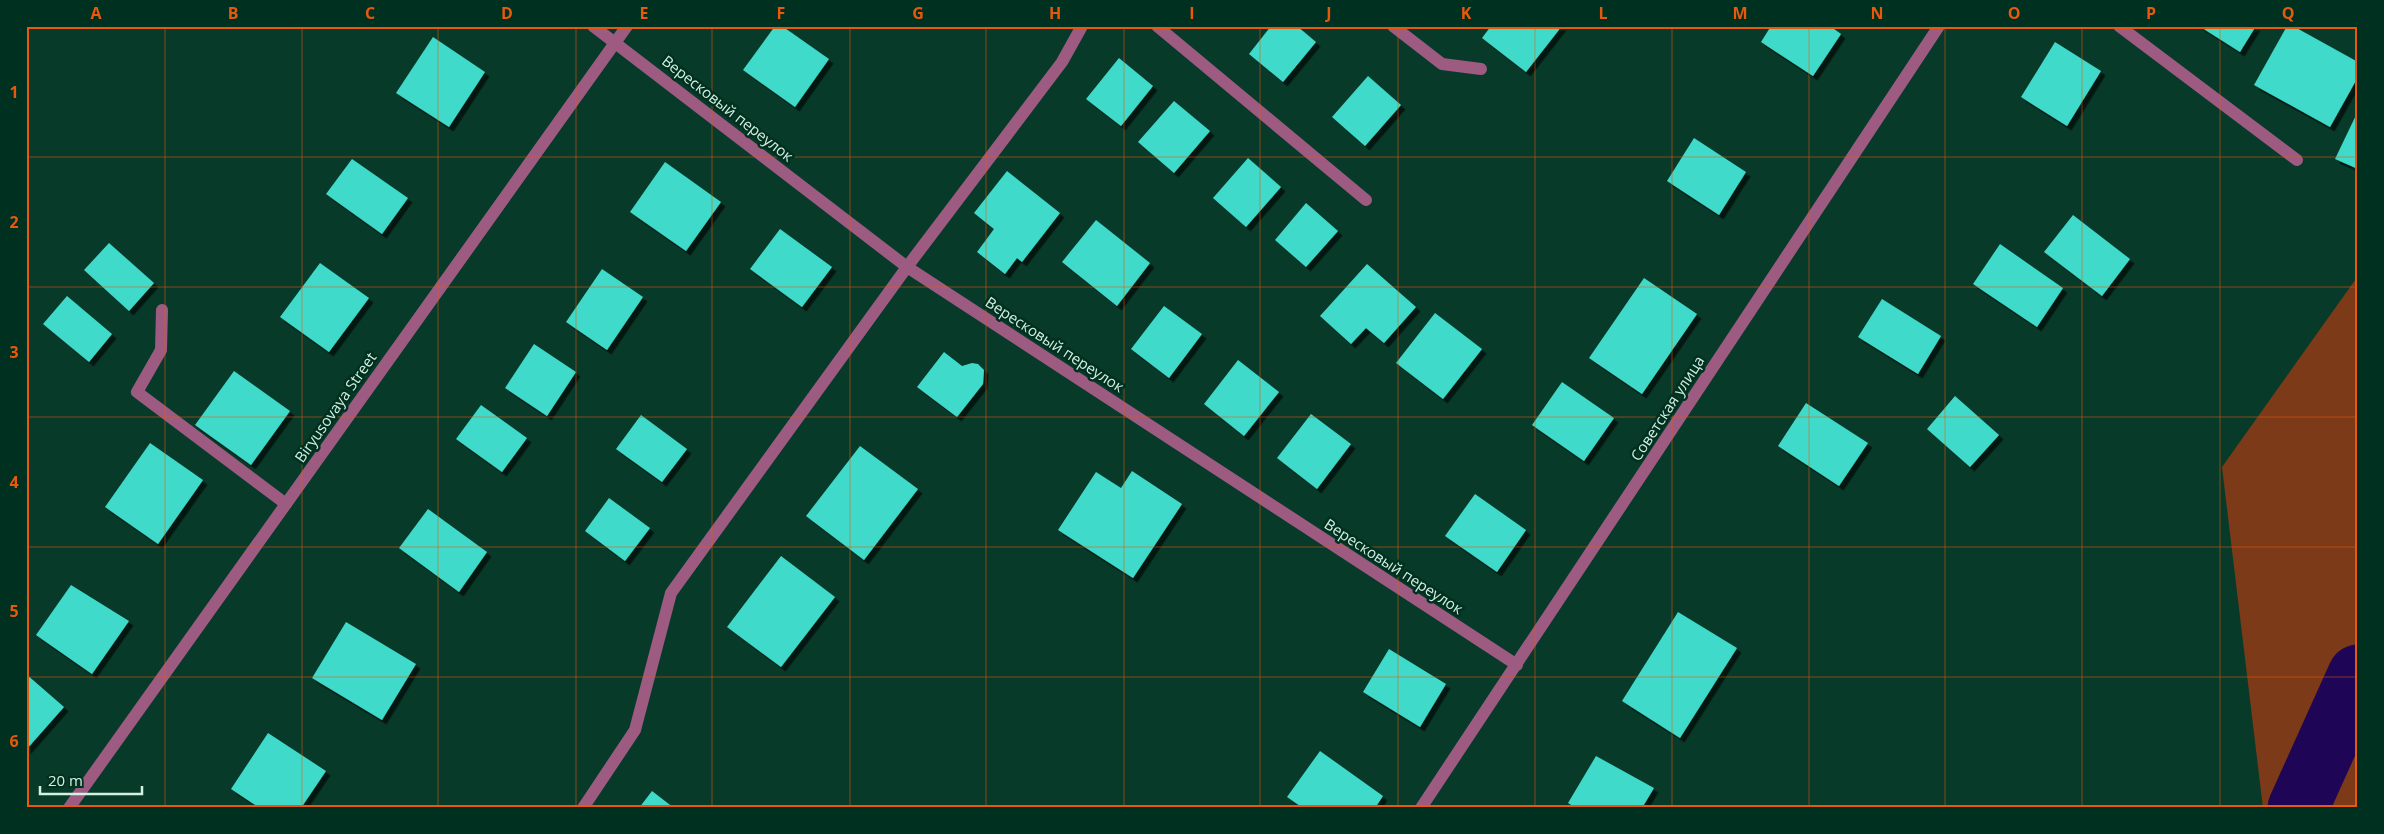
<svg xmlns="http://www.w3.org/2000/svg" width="2384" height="834" font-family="'Open Sans',sans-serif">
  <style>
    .green { fill: #7d3a18 }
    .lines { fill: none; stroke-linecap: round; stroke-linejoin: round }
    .river { stroke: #1e0556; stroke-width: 61 }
    .building { fill: #3fdacb; filter: url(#shadow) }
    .lane { stroke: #9d5b81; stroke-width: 12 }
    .street { stroke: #9d5b81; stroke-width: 12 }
    .grid { fill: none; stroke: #e8590c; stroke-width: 1; stroke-opacity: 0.55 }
    .labels { text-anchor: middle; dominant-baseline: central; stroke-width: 5; stroke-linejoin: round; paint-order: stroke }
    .street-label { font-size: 15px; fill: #d3f1e3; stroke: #00301f }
    .neatline { fill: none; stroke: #e8590c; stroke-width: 2 }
    .grid-label { font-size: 16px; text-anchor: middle; font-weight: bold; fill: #e8590c }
  </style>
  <defs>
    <filter id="shadow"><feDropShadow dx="4.5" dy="4.5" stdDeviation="0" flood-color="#0009"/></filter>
  </defs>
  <rect width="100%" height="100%" fill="#083a29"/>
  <path class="green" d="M 2358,276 L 2358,808 L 2263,808 L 2222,467 Z"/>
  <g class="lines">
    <path class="river" d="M 2298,808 L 2358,675"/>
  </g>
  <g class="building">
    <path d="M 775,26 L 782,26 L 829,59 L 795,107 L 743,70 Z"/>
    <path d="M 1271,26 L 1297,26 L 1316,42 L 1283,82 L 1249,54 Z"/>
    <path d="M 1491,26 L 1562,26 L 1526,72 L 1482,38 Z"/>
    <path d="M 1771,26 L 1830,26 L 1841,34 L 1813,76 L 1761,42 Z"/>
    <path d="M 2199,26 L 2256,26 L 2240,52 Z"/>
    <path d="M 2287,26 L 2293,26 L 2358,62 L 2358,77 L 2330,127 L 2254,85 Z"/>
    <path d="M 433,37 L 485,72 L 449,127 L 396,93 Z"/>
    <path d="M 2055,42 L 2101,71 L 2067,126 L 2021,97 Z"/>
    <path d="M 1119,58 L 1153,86 L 1121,126 L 1086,99 Z"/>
    <path d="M 1368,76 L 1401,105 L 1365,146 L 1332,117 Z"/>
    <path d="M 1174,101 L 1210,131 L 1174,173 L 1138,142 Z"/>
    <path d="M 2358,111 L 2358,169 L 2335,159 Z"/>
    <path d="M 1694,138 L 1746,172 L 1719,215 L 1667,181 Z"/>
    <path d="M 1248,158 L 1281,187 L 1246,227 L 1213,198 Z"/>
    <path d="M 352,159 L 408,198 L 382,234 L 326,194 Z"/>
    <path d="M 665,162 L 721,202 L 686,251 L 630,212 Z"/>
    <path d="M 1007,171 L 1060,213 L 1022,262 L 1017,258 L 1005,274 L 977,252 L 994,229 L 974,213 Z"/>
    <path d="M 1306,203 L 1338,231 L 1306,267 L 1275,240 Z"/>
    <path d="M 2073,215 L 2130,259 L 2102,296 L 2044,252 Z"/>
    <path d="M 1096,220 L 1150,263 L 1117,306 L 1062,262 Z"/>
    <path d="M 780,229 L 832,267 L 802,307 L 750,269 Z"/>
    <path d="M 109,243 L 154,283 L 129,311 L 84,270 Z"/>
    <path d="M 2000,244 L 2063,288 L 2037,327 L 1973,284 Z"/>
    <path d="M 320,263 L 369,298 L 329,352 L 280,317 Z"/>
    <path d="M 1367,264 L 1416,307 L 1384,343 L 1366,328 L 1351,344 L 1320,316 Z"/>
    <path d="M 602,269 L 643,297 L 607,350 L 566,322 Z"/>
    <path d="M 1644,278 L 1697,314 L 1642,394 L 1589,358 Z"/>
    <path d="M 67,296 L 112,334 L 89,362 L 43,324 Z"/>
    <path d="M 1882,299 L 1941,336 L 1918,374 L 1858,337 Z"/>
    <path d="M 1164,306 L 1202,334 L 1169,378 L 1131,349 Z"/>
    <path d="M 1435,313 L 1482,349 L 1443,399 L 1396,363 Z"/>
    <path d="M 534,344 L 576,372 L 547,416 L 505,388 Z"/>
    <path d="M 944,352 L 962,366 L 972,363 L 978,364 L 984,370 L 983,384 L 957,417 L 917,387 Z"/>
    <path d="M 1238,360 L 1279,392 L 1244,436 L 1204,404 Z"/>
    <path d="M 234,371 L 290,411 L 251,465 L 195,425 Z"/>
    <path d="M 1562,382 L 1614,418 L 1584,461 L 1532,425 Z"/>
    <path d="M 1955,396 L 1999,435 L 1970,467 L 1927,429 Z"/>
    <path d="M 1806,403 L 1868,443 L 1839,486 L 1778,446 Z"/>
    <path d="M 481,405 L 527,438 L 502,472 L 456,439 Z"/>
    <path d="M 1311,414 L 1351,444 L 1317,489 L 1277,458 Z"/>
    <path d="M 641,415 L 687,449 L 662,482 L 616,449 Z"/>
    <path d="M 150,443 L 203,480 L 158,544 L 105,507 Z"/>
    <path d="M 860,446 L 918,489 L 864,560 L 806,516 Z"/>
    <path d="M 1132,471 L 1182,504 L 1133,578 L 1058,530 L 1096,472 L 1121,488 Z"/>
    <path d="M 1475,494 L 1526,530 L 1497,572 L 1445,536 Z"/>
    <path d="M 609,498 L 650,528 L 625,561 L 585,531 Z"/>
    <path d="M 428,509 L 487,552 L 459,592 L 399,548 Z"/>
    <path d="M 781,556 L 835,597 L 781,667 L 727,627 Z"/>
    <path d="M 71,585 L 129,621 L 92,674 L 36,635 Z"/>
    <path d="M 1678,612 L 1737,648 L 1680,738 L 1622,701 Z"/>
    <path d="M 346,622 L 416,664 L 382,720 L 312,678 Z"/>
    <path d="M 1389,649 L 1446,684 L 1420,727 L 1363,692 Z"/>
    <path d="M 26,674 L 64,707 L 26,750 Z"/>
    <path d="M 268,733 L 326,771 L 301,808 L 260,808 L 231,789 Z"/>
    <path d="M 1320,751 L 1383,796 L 1375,808 L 1303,808 L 1287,797 Z"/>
    <path d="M 1596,756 L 1654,788 L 1642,808 L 1576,808 L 1568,803 Z"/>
    <path d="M 652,791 L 674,808 L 639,808 Z"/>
  </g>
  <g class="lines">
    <g class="lane">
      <path d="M 1157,26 L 1366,200"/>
      <path d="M 1393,26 L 1442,64 L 1481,69"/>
      <path d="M 2119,26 L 2297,160"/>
      <path d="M 162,310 L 161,350 L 137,392 L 286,504"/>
      <path d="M 583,808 L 635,730 L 671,593 L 907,267 L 1062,62 L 1082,26"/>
    </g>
    <g class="street">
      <path d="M 593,26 L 907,267 L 1517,665"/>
      <path d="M 69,808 L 627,26"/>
      <path d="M 1421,808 L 1939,26"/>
    </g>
  </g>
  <path class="grid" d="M 165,26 L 165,808M 302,26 L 302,808M 438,26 L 438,808M 576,26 L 576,808M 712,26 L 712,808M 850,26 L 850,808M 986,26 L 986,808M 1124,26 L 1124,808M 1260,26 L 1260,808M 1398,26 L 1398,808M 1535,26 L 1535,808M 1672,26 L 1672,808M 1809,26 L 1809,808M 1945,26 L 1945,808M 2082,26 L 2082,808M 2220,26 L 2220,808M 26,157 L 2358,157M 26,287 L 2358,287M 26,417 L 2358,417M 26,547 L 2358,547M 26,677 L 2358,677"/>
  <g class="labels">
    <g class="street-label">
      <text transform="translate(728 108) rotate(38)">Вересковый переулок</text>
      <text transform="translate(1055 344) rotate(33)">Вересковый переулок</text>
      <text transform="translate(335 407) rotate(-55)">Biryusovaya Street</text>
      <text transform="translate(1667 408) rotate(-57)">Советская улица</text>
      <text transform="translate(1394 566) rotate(33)">Вересковый переулок</text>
    </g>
  </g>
  <rect width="2384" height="834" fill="none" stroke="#00301f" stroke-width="55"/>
  <path d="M40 786v8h102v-8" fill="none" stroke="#d3f1e3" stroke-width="2.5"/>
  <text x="48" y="786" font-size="15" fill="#d3f1e3" stroke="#00301f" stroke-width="4" paint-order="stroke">20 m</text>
  <rect x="28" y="28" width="2328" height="778" class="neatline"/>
  <g class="grid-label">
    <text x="96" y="19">A</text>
    <text x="233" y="19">B</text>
    <text x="370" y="19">C</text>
    <text x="507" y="19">D</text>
    <text x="644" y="19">E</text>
    <text x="781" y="19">F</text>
    <text x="918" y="19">G</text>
    <text x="1055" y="19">H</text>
    <text x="1192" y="19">I</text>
    <text x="1329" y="19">J</text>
    <text x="1466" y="19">K</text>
    <text x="1603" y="19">L</text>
    <text x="1740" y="19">M</text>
    <text x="1877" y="19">N</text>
    <text x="2014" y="19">O</text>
    <text x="2151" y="19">P</text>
    <text x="2288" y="19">Q</text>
    <text x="14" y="98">1</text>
    <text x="14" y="228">2</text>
    <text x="14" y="358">3</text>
    <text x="14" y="488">4</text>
    <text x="14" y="617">5</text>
    <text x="14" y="747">6</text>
  </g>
</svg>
